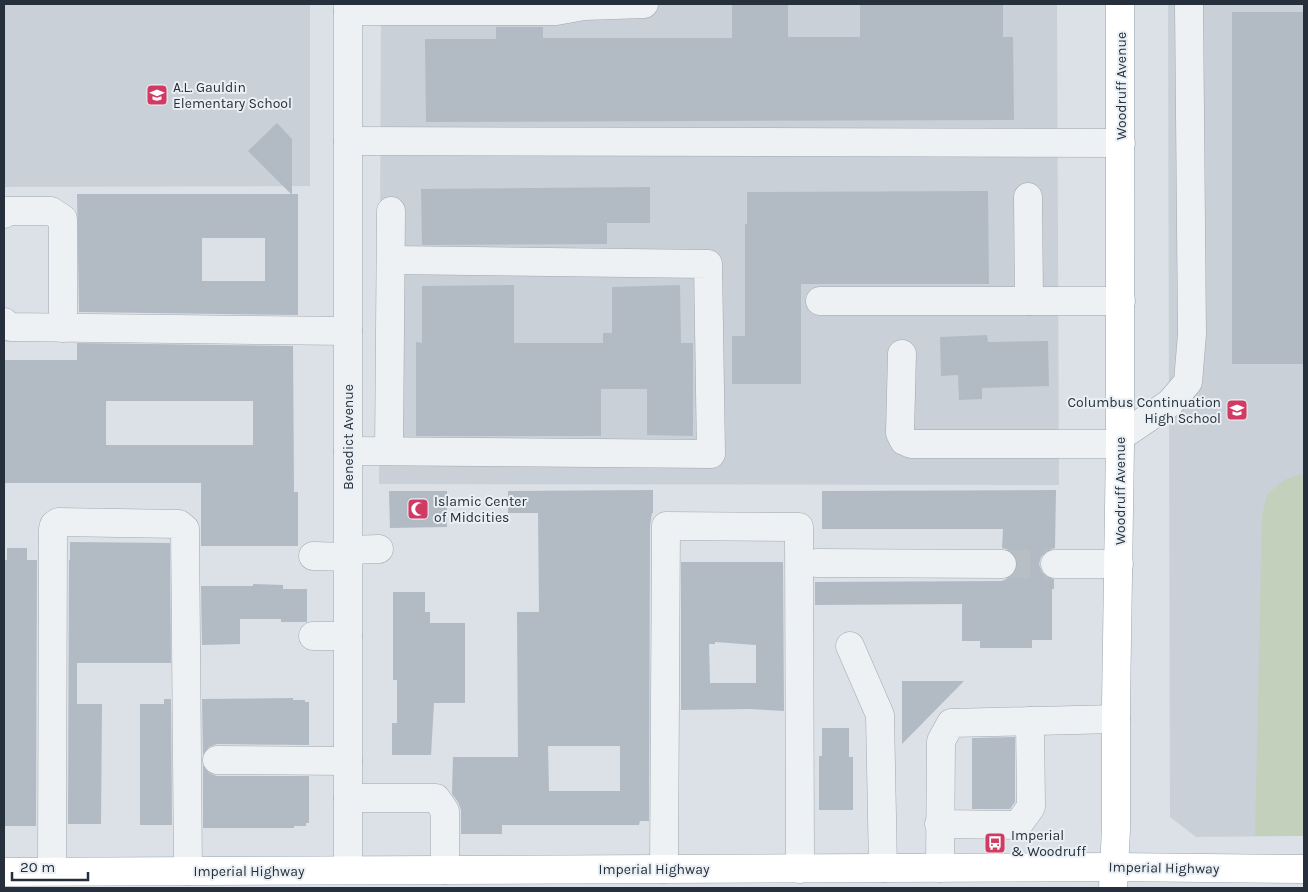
<svg xmlns="http://www.w3.org/2000/svg" width="1308" height="892" font-family="Karla,sans-serif">
  <style>
    .built { fill: #c9d0d8 }
    .green { fill: #c3d0bc }
    .building { fill: #b2bac3; fill-rule: evenodd }
    .lines { fill: none; stroke-linecap: round; stroke-linejoin: round }
    .minor-tunnel { stroke: #b7bec4; stroke-width: 28; stroke-dasharray: 28 14; stroke-linecap: butt }
    .minor-casing { stroke: #a1a8b0; stroke-width: 29 }
    .major-casing { stroke: #9aa6b2; stroke-width: 29 }
    .minor { stroke: #eef1f4; stroke-width: 28 }
    .major { stroke: #fff; stroke-width: 28 }
    .labels { text-anchor: middle; dominant-baseline: central; stroke-width: 4; stroke-linejoin: round; paint-order: stroke }
    .street-label { font-size: 14px; fill: #25303c; stroke: #eaeff4 }
    .poi-label { font-size: 14px; fill: #25303c; stroke: #eaeff4; text-anchor: start }
  </style>
  <rect width="100%" height="100%" fill="#dbe1e6"/>
  <g class="built">
    <path d="M 4,4 L 310,4 L 310,186 L 4,187 Z"/>
    <path d="M 381,4 L 1057,4 L 1059,485 L 379,484 Z"/>
    <path d="M 1168,4 L 1304,4 L 1304,836 L 1196,837 L 1170,817 Z"/>
  </g>
  <path class="green" d="M 1299,475 L 1304,475 L 1304,836 L 1255,836 L 1262,516 L 1267,495 L 1284,480 Z"/>
  <g class="building">
    <path d="M 732,4 L 788,4 L 788,37 L 860,37 L 860,4 L 1003,4 L 1003,37 L 1013,37 L 1014,120 L 426,122 L 425,39 L 496,39 L 496,27 L 543,27 L 543,38 L 732,38 Z"/>
    <rect x="1232" y="12" width="72" height="352"/>
    <path d="M 277,123 L 292,139 L 292,194 L 298,194 L 298,315 L 79,312 L 77,194 L 291,194 L 248,151 ZM 202,238 L 265,238 L 265,281 L 202,281 Z"/>
    <path d="M 650,187 L 650,223 L 607,223 L 607,244 L 422,245 L 421,189 Z"/>
    <path d="M 988,191 L 989,284 L 801,284 L 801,384 L 732,384 L 732,336 L 745,336 L 745,224 L 747,224 L 747,192 Z"/>
    <path d="M 514,285 L 514,343 L 603,343 L 603,333 L 612,333 L 612,287 L 680,285 L 681,343 L 693,343 L 693,436 L 647,435 L 647,389 L 601,389 L 601,436 L 416,436 L 416,342 L 422,343 L 422,286 Z"/>
    <path d="M 987,335 L 988,342 L 1048,341 L 1049,386 L 982,388 L 982,399 L 959,400 L 958,375 L 941,376 L 940,337 Z"/>
    <path d="M 77,343 L 293,346 L 294,492 L 298,492 L 298,546 L 201,546 L 201,483 L 4,483 L 4,360 L 77,360 ZM 106,401 L 253,401 L 253,445 L 106,445 Z"/>
    <path d="M 653,490 L 653,513 L 652,513 L 650,526 L 649,821 L 640,821 L 639,825 L 502,825 L 502,834 L 461,834 L 461,810 L 458,802 L 452,794 L 453,757 L 518,757 L 517,612 L 539,612 L 538,513 L 508,513 L 508,491 ZM 548,746 L 620,746 L 620,791 L 549,791 Z"/>
    <path d="M 1056,490 L 1055,548 L 1047,551 L 1041,557 L 1039,564 L 1042,572 L 1047,577 L 1054,579 L 1054,589 L 1052,589 L 1052,640 L 1032,640 L 1032,648 L 980,648 L 980,641 L 962,641 L 962,604 L 815,605 L 815,582 L 1002,581 L 1010,577 L 1015,572 L 1018,565 L 1015,556 L 1009,550 L 1002,548 L 1003,529 L 822,529 L 822,491 Z"/>
    <path d="M 389,491 L 447,491 L 447,527 L 390,528 Z"/>
    <path d="M 70,542 L 170,543 L 171,663 L 77,663 L 77,704 L 102,704 L 101,824 L 68,824 L 69,560 L 70,560 Z"/>
    <path d="M 7,548 L 27,548 L 27,560 L 37,560 L 36,826 L 4,826 L 4,560 L 7,560 Z"/>
    <path d="M 681,562 L 783,562 L 784,711 L 750,709 L 681,710 ZM 715,642 L 756,645 L 756,683 L 710,683 L 709,644 L 715,644 Z"/>
    <path d="M 253,584 L 283,585 L 283,589 L 307,589 L 307,622 L 281,622 L 281,619 L 240,619 L 240,644 L 202,645 L 201,586 L 253,586 Z"/>
    <path d="M 393,592 L 425,592 L 425,612 L 430,612 L 430,623 L 465,623 L 465,703 L 434,703 L 431,755 L 392,755 L 392,723 L 397,723 L 397,680 L 393,680 Z"/>
    <path d="M 902,681 L 964,681 L 902,744 Z"/>
    <path d="M 293,698 L 293,700 L 305,700 L 305,702 L 309,702 L 309,745 L 217,744 L 209,747 L 203,755 L 202,699 Z"/>
    <path d="M 164,699 L 171,699 L 172,825 L 140,825 L 140,704 L 164,704 Z"/>
    <path d="M 822,728 L 849,728 L 849,757 L 853,757 L 853,810 L 819,810 L 819,756 L 822,756 Z"/>
    <path d="M 1015,737 L 1015,802 L 1010,809 L 972,809 L 972,738 Z"/>
    <path d="M 203,765 L 209,773 L 217,776 L 309,776 L 309,823 L 306,823 L 306,826 L 294,826 L 294,828 L 203,828 Z"/>
  </g>
  <g class="lines">
    <path class="minor-tunnel" d="M 1002,564 L 1055,564"/>
    <g class="minor-casing">
      <g id="minor">
        <path d="M 348,4 L 348,870"/>
        <path d="M 348,11 L 556,11 L 584,6 L 644,4"/>
        <path d="M 348,141 L 1121,143"/>
        <path d="M 1028,197 L 1029,301"/>
        <path d="M 4,214 L 6,211 L 51,211 L 63,219 L 63,328"/>
        <path d="M 820,301 L 1121,301"/>
        <path d="M 4,322 L 10,327 L 348,331"/>
        <path d="M 902,354 L 900,433 L 904,441 L 911,444 L 1120,444"/>
        <path d="M 1120,437 L 1170,403 L 1188,382 L 1192,334 L 1189,4"/>
        <path d="M 348,451 L 711,454 L 708,264 L 391,260"/>
        <path d="M 389,451 L 391,211"/>
        <path d="M 348,550 L 379,549"/>
        <path d="M 313,556 L 348,557"/>
        <path d="M 817,563 L 1002,564"/>
        <path d="M 1055,564 L 1119,564"/>
        <path d="M 313,636 L 348,636"/>
        <path d="M 850,646 L 880,715 L 883,868"/>
        <path d="M 217,760 L 348,761"/>
        <path d="M 348,798 L 436,798 L 445,811 L 445,870"/>
        <path d="M 939,824 L 1018,825 L 1031,807 L 1030,721"/>
        <path d="M 940,868 L 941,741 L 951,723 L 1116,719"/>
        <path d="M 664,869 L 666,526 L 799,527 L 800,869"/>
        <path d="M 52,871 L 53,529 L 54,525 L 58,522 L 179,524 L 185,529 L 188,871"/>
      </g>
    </g>
    <g class="major-casing">
      <g id="major">
        <path d="M 4,872 L 1114,867 L 1304,869"/>
        <path d="M 1113,888 L 1116,829 L 1116,705 L 1120,444 L 1120,4"/>
      </g>
    </g>
    <use href="#minor" class="minor"/>
    <use href="#major" class="major"/>
  </g>
  <defs>
    <g id="school-square" transform="scale(1.125)"><rect x="-9" y="-9" width="18" height="18" rx="4" fill="#d13a63" stroke="#eaeff4"/><path d="M0-5L7-2L0 1L-7-2ZM-4 1L0 2.5L4 1V4Q0 6-4 4Z" fill="#fff"/></g>
    <g id="mosque-square" transform="scale(1.125)"><rect x="-9" y="-9" width="18" height="18" rx="4" fill="#d13a63" stroke="#eaeff4"/><path d="M3.5-4.9A6 6 0 1 0 3.5 4.9A5 5 0 1 1 3.5-4.9Z" fill="#fff"/></g>
    <g id="bus-square" transform="scale(1.125)"><rect x="-9" y="-9" width="18" height="18" rx="4" fill="#d13a63" stroke="#eaeff4"/><path d="M-5-6H5V4H4V6H2V4H-2V6H-4V4H-5ZM-3.5-4V0h7V-4ZM-3.5 1.2v1.5H-2V1.2ZM2 1.2v1.5H3.5V1.2Z" fill="#fff"/></g>
  </defs>
  <g fill-rule="evenodd">
    <use href="#school-square" x="157" y="95"/>
    <use href="#school-square" x="1237" y="410"/>
    <use href="#mosque-square" x="418" y="509"/>
    <use href="#bus-square" x="995" y="843"/>
  </g>
  <g class="labels">
    <g class="street-label">
      <text transform="translate(1121 86) rotate(-90)">Woodruff Avenue</text>
      <text transform="translate(348 437) rotate(-90)">Benedict Avenue</text>
      <text transform="translate(1120 491) rotate(-90)">Woodruff Avenue</text>
      <text transform="translate(1164 868) rotate(1)">Imperial Highway</text>
      <text x="654" y="869">Imperial Highway</text>
      <text x="249" y="871">Imperial Highway</text>
    </g>
    <g class="poi-label">
      <text x="173" y="87">A.L. Gauldin<tspan x="173" dy="16">Elementary School</tspan></text>
      <text x="1221" y="402" text-anchor="end">Columbus Continuation<tspan x="1221" dy="16">High School</tspan></text>
      <text x="434" y="501">Islamic Center<tspan x="434" dy="16">of Midcities</tspan></text>
      <text x="1011" y="835">Imperial<tspan x="1011" dy="16">&amp; Woodruff</tspan></text>
    </g>
  </g>
  <rect width="1308" height="892" fill="none" stroke="#25303c" stroke-width="10"/>
  <path d="M12 872v8h76v-8" fill="none" stroke="#25303c" stroke-width="2.5"/>
  <text x="20" y="872" font-size="15" fill="#25303c" stroke="#eaeff4" stroke-width="4" paint-order="stroke">20 m</text>
</svg>
